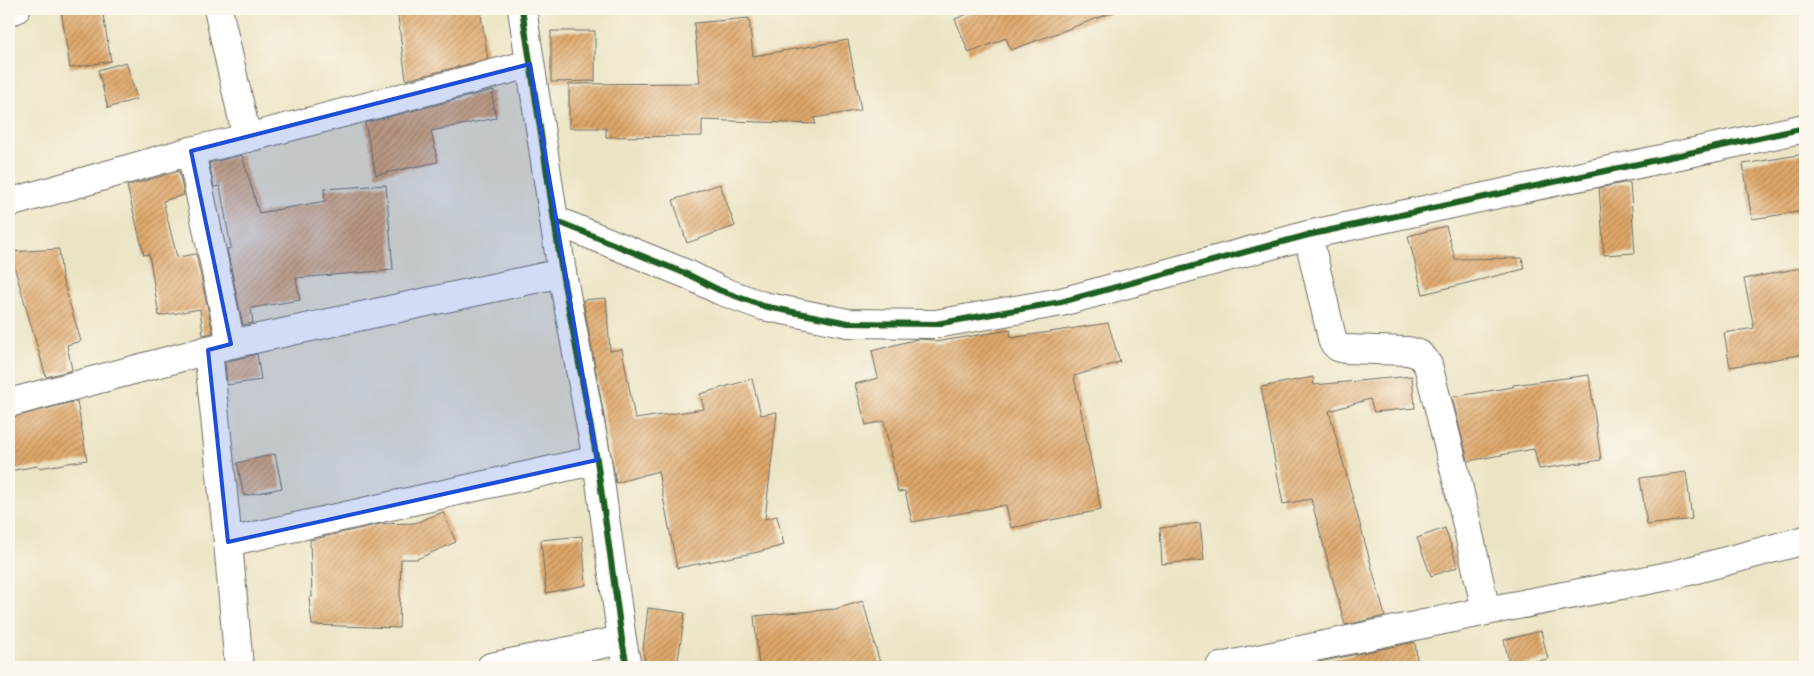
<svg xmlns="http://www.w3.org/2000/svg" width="1814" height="676" font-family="'IM FELL English',serif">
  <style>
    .building { fill: url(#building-hatch) }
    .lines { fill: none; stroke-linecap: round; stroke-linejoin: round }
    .minor-casing { stroke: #6e6c61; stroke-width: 30 }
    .minor { stroke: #fff; stroke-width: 28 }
    .cycleway-casing { stroke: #fbf7ec; stroke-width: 9 }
    .cycleway { stroke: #1b5e20; stroke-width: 6 }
    .marked { fill: #1d4ed8; fill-opacity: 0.2; stroke: #1d4ed8; stroke-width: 4; stroke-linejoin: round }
  </style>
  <defs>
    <pattern id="building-hatch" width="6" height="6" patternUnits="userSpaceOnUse" patternTransform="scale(1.25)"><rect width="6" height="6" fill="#dea76a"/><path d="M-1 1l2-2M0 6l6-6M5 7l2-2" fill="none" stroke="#b48857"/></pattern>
  </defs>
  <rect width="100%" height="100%" fill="#fbf7ec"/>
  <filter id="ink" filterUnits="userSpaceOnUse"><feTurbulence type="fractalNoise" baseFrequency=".02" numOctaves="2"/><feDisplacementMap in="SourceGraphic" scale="10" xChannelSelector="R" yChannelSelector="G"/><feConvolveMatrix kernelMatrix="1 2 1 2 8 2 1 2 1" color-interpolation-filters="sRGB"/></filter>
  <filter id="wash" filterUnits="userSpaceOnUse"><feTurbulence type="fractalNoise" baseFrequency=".0096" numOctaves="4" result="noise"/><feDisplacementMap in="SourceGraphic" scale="20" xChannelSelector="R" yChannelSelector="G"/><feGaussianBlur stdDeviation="1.12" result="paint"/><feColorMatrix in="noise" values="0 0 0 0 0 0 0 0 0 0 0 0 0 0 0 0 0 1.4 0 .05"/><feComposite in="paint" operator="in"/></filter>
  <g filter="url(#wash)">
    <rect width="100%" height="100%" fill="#ebe4c4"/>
    <g id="blocks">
      <g class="building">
        <path d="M 61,9 L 102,9 L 111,61 L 70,68 Z"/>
        <path d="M 397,9 L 480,9 L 488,59 L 406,80 Z"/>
        <path d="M 980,9 L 1114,9 L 1114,12 L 1011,50 L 1006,38 L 969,53 L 955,19 Z"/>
        <path d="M 749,18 L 753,56 L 848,40 L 861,110 L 814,118 L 816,124 L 702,120 L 702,136 L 606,137 L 606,128 L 569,128 L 569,84 L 700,83 L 694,23 Z"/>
        <path d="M 551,31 L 595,31 L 595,81 L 551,82 Z"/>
        <path d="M 126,62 L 137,99 L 108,108 L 98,70 Z"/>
        <path d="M 494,90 L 494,94 L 492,94 L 496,118 L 431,131 L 438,162 L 376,175 L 365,123 Z"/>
        <path d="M 1805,154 L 1805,211 L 1752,219 L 1743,164 Z"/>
        <path d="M 242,155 L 259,213 L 325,201 L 324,189 L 386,185 L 393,270 L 296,278 L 300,300 L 251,308 L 253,323 L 243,325 L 227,249 L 231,248 L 220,186 L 214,187 L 209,163 Z"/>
        <path d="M 179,171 L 184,195 L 163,201 L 177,257 L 196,254 L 213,333 L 203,335 L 200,309 L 159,316 L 149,254 L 144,255 L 127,186 Z"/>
        <path d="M 1623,183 L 1630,183 L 1635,253 L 1604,255 L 1599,188 Z"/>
        <path d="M 720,184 L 735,226 L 687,243 L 673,200 Z"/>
        <path d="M 1446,226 L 1455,259 L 1522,258 L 1524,269 L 1423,294 L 1408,236 Z"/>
        <path d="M 59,249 L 62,278 L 81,341 L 67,345 L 72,370 L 46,377 L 10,252 Z"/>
        <path d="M 1805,267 L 1805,354 L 1730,367 L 1724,333 L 1754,328 L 1744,279 Z"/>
        <path d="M 606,298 L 610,351 L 622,349 L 635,419 L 704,409 L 700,394 L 752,379 L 761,415 L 777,412 L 765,519 L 777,516 L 784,545 L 758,552 L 677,568 L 658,471 L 616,483 L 583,300 Z"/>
        <path d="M 1108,323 L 1120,362 L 1074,376 L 1101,510 L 1011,528 L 1006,505 L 912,522 L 905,491 L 898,492 L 884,421 L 866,425 L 855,384 L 878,378 L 872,351 L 917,339 L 934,340 L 935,342 L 1010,330 L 1011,338 Z"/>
        <path d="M 257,354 L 261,380 L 227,385 L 225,362 Z"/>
        <path d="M 1589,375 L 1601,460 L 1539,469 L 1534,449 L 1468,461 L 1452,397 L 1513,387 L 1513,385 Z"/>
        <path d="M 1412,376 L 1415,408 L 1374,412 L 1370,399 L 1329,411 L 1385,616 L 1345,625 L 1311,499 L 1283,504 L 1261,387 L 1313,377 L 1314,385 Z"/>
        <path d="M 77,401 L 87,460 L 39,468 L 38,466 L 9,471 L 9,418 Z"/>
        <path d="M 275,454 L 282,488 L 244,496 L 237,463 Z"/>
        <path d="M 1686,472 L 1692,519 L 1647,525 L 1640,478 Z"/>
        <path d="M 443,512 L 456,542 L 417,559 L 401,559 L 399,628 L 312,625 L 309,598 L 312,597 L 310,540 L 380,524 L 415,523 Z"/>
        <path d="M 1200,523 L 1204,560 L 1162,564 L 1160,528 Z"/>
        <path d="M 1445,528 L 1458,567 L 1431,576 L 1417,538 Z"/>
        <path d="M 582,536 L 586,585 L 546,593 L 541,540 Z"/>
        <path d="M 863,601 L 881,667 L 759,667 L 754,616 L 835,609 Z"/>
        <path d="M 648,608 L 685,613 L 677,667 L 646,667 L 643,650 Z"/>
        <path d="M 1541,631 L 1548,659 L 1510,667 L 1504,640 Z"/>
        <path d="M 1415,642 L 1418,667 L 1295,667 Z"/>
      </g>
    </g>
  </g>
  <g filter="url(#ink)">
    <use href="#blocks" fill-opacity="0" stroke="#6e6c61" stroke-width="1"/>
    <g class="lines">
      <g class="minor-casing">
        <g id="minor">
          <path d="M 218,9 L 247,138"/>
          <path d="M 522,9 L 562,273 L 597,460 L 622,640 L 627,667"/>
          <path d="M 9,11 L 16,9"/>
          <path d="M 191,151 L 231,344"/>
          <path d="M 9,203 L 191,151 L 247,138 L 530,64"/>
          <path d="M 554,220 L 689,275 L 719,290 L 763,306 L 848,323 L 936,324 L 1061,302 L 1308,235 L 1805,128"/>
          <path d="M 1308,235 L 1333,342 L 1338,347 L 1345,349 L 1408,351 L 1419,354 L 1428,365 L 1457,480 L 1486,611"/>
          <path d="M 208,350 L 228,542 L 239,667"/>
          <path d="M 9,403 L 231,344 L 562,273"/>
          <path d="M 228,542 L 597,460"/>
          <path d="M 491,667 L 622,640"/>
          <path d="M 1220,667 L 1486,611 L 1674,575 L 1805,540"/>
        </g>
      </g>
      <use href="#minor" class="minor"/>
      <g class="cycleway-casing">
        <g id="cycleway">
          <path d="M 522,9 L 562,273 L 597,460 L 622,640 L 627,667"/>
          <path d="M 554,220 L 689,275 L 719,290 L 763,306 L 848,323 L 936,324 L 1061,302 L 1308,235 L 1805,128"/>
        </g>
      </g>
      <use href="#cycleway" class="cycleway"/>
    </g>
  </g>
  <path class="marked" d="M 530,64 L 597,460 L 228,542 L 208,350 L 231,344 L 191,151 Z"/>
  <rect width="1814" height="676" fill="none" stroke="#fbf7ec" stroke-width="30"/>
</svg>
